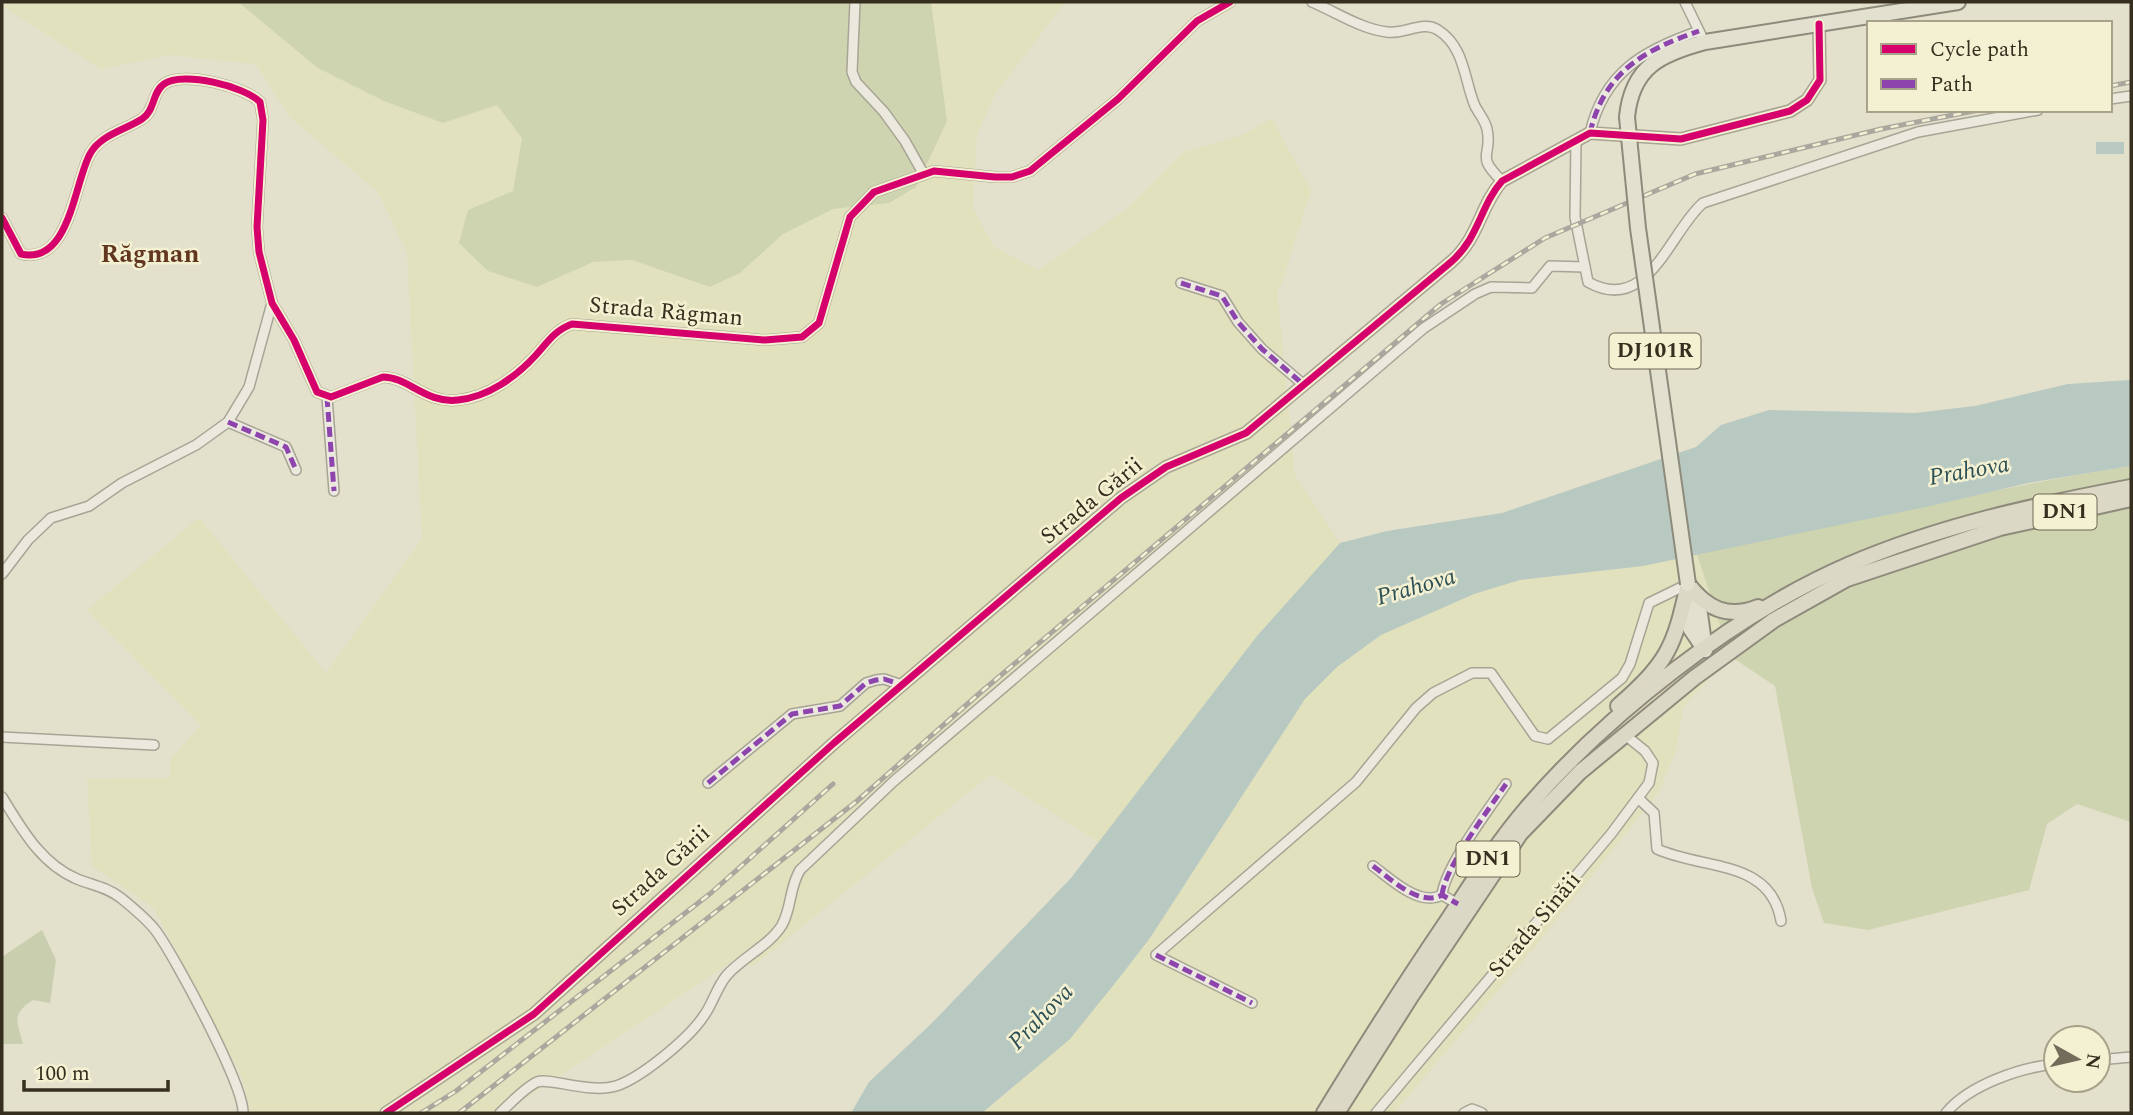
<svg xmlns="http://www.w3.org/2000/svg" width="2133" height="1115" font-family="Spectral,serif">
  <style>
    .farmland { fill: #e2e1bd }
    .green { fill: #ced4af }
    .cemetery { fill: #c9ceae }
    .water { fill: #b8c9c1 }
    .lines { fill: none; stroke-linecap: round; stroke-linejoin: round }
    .minor-casing { stroke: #a8a495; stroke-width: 12 }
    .tertiary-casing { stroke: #a8a495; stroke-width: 14 }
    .primary-casing { stroke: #8e8a7c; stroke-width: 18 }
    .trunk-casing { stroke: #8e8a7c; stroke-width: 18 }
    .minor { stroke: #ebe9de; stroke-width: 9 }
    .tertiary { stroke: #ebe9de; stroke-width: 10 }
    .primary { stroke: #e2e0cf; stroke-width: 14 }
    .trunk { stroke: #dcd8c6; stroke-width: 14 }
    .rail-casing { stroke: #aaa89e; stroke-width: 5 }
    .rail { stroke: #f4f0d2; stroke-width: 2.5; stroke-dasharray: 8; stroke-linecap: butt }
    .primary-bridge-casing { stroke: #8e8a7c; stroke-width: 18; stroke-linecap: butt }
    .primary-bridge { stroke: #e2e0cf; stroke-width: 14 }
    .quiet { stroke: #8e44ad; stroke-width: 5; stroke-dasharray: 10 5; stroke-linecap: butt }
    .cycleway-casing { stroke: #f4f0d2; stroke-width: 11 }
    .cycleway { stroke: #d6006c; stroke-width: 7 }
    .labels { text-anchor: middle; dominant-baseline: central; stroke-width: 5; stroke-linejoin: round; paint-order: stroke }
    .shield { fill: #f4f0d2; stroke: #6f6854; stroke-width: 2 }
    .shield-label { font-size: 21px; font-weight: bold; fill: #362e1e }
    .street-label { font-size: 23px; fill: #362e1e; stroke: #f4f0d2 }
    .water-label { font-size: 24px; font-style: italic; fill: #2e5155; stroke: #f4f0d2 }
    .quarter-label { font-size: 26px; font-weight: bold; fill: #61381f; stroke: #f4f0d2 }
  </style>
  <rect width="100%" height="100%" fill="#e3e0cc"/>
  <g class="farmland">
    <path d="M 2,2 L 238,2 L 318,68 L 443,123 L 497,105 L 522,138 L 513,191 L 468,210 L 537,287 L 593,262 L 632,260 L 710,287 L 740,273 L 783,234 L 833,209 L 889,203 L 947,121 L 931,2 L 1065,2 L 995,94 L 977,134 L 973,208 L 994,247 L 1039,270 L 1128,208 L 1184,152 L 1240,136 L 1272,119 L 1311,191 L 1281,285 L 1277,288 L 1295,475 L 1340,543 L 1257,636 L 1100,843 L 991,774 L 752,967 L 740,956 L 504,1113 L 247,1113 L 248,1100 L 241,1075 L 154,908 L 92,866 L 87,779 L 170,778 L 170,760 L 201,725 L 87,610 L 199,518 L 326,673 L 422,539 L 407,253 L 378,192 L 290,117 L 256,64 L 169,55 L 101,69 L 2,6 Z"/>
    <path d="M 1697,554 L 1730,656 L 1683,708 L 1676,751 L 1659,792 L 1520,965 L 1394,1113 L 982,1113 L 1006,1094 L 1120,977 L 1150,938 L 1305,699 L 1337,667 L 1381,635 L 1474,594 L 1520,580 L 1643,566 Z"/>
  </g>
  <g class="green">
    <path d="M 238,2 L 931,2 L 947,121 L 916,187 L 889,203 L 833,209 L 783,234 L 740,273 L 710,287 L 632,260 L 593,262 L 537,287 L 488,271 L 459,243 L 468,210 L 513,191 L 522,138 L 497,105 L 443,123 L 384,101 L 318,68 Z"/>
    <path d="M 2131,466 L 2131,822 L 2077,804 L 2047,824 L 2029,890 L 1868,930 L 1824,923 L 1812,888 L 1775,686 L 1730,656 L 1697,554 C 1842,525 1985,489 2131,466 Z"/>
  </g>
  <path class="cemetery" d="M 42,930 L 56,960 L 50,1003 L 33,1000 C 11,1014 17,1022 23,1044 L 2,1044 L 2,957 Z"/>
  <g class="water">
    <rect x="2096" y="142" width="28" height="12"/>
    <path d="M 2131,380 L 2131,466 L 2028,483 L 1935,505 L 1643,566 L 1520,580 L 1474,594 L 1381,635 L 1337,667 L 1305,699 L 1150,938 L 1120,977 L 1070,1039 L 982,1113 L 851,1113 L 869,1082 L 933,1022 L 1071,878 L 1257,636 L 1340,543 L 1387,531 L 1502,513 L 1696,447 L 1721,425 L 1769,410 L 1915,413 L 1975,406 L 2068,384 Z"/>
  </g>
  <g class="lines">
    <g class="minor-casing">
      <g id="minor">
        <path d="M 855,2 L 852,72 L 856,82 L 884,112 L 905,141 L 923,173"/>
        <path d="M 1312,2 C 1336,12 1361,29 1387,32 C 1404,35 1423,20 1438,30 C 1465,47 1464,80 1475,106 C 1479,114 1485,120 1487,129 C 1493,157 1474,154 1502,181"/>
        <path d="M 1685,2 L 1701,35"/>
        <path d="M 2110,99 L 2131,96"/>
        <path d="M 1590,133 C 1604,72 1644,50 1699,31"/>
        <path d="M 1576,140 L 1575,217 L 1588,282 C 1648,316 1670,231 1703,203 L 1918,132 L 2038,110"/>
        <path d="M 2,218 L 21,254 C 70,265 74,183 90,154 C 100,135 125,130 142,119 C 155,111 152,92 164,84 C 183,71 244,86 260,102 L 263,120 L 257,227 L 259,252 L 272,303 L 294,340 L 317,392 L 331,397 L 383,377 C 408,377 426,404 458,400 C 488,397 516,377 536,355 C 547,343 555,330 572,324 L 765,340 L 802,337 L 819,323 L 850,217 L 874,192 L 934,171 L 995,177 L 1012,177 L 1030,171 L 1118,99 L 1197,21 L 1230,2"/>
        <path d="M 1181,283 L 1222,296 L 1238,322 L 1262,349 L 1304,385"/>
        <path d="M 327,397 L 334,491"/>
        <path d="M 228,422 L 286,447 L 296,470"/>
        <path d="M 2,574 L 28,540 L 51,518 L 89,506 L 122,483 L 196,445 L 228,422 L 249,387 L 272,303"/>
        <path d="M 2,737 L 154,745"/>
        <path d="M 708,783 L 792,714 L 840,706 L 866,683 L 876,680 L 884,679 L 902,685"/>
        <path d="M 2,797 C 21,828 41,864 77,879 C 92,885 107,887 121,898 C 132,907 147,919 156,931 C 175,957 244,1085 243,1113"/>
        <path d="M 1638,798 L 1654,813 L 1657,849 C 1703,870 1771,859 1781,921"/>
        <path d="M 1373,866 C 1391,879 1419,907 1442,895 L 1458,904"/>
        <path d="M 1442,895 C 1445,867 1489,809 1506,784"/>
        <path d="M 1252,1003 L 1156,955 L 1356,782 L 1416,708 L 1433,693 L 1472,673 L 1491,673 L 1535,736 L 1548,739 L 1622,678 L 1630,664 L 1649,603 L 1688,584"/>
        <path d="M 2098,1060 L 2131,1057"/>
        <path d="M 500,1113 C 510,1104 524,1088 537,1082 C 549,1077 589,1094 616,1086 C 641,1078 688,1039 703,1017 C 713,1004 716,988 727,975 C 743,957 770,945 782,925 C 792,907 789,888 800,870 L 894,781 L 1424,328 L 1475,294 L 1491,287 L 1532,288 L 1550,266 L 1585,267"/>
        <path d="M 1376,1113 L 1611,834 L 1649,783 L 1653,763 L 1645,751 L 1624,734"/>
        <path d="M 1464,1113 L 1472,1109 L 1482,1113"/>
        <path d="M 1946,1113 C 1969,1085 2021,1067 2056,1064"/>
      </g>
    </g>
    <g class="tertiary-casing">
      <path id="tertiary" d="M 386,1113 L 534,1014 L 834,743 L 1121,498 L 1166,467 L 1246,433 L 1451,262 C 1479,238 1480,206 1502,181 L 1590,133 L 1681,139 L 1790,111 L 1807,100 L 1820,80 L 1819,24"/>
    </g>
    <g class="primary-casing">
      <g id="primary">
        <path d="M 1627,117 C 1632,67 1660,54 1705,42 L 1958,2"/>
        <path d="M 1690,588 L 1700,614 L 1705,650"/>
        <path d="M 1687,599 L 1690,628 L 1705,650"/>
      </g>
    </g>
    <g class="trunk-casing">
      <g id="trunk">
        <path d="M 1688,584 C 1707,609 1728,619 1758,607"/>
        <path d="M 1618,706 C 1668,662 1674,648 1688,584"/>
        <path d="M 1324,1113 C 1363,1049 1403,986 1445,924 C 1471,885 1495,845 1525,810 C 1606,715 1733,615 1848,565 C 1938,526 2035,505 2131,487"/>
        <path d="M 1337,1113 L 1412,995 L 1520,834 L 1580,772 L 1694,678 L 1774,620 L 1847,579 L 2000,528 L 2131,499"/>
      </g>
    </g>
    <use href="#minor" class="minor"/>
    <use href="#tertiary" class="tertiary"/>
    <use href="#primary" class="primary"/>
    <use href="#trunk" class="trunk"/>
    <g class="rail-casing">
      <g id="rail">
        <path d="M 2110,86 L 2131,82"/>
        <path d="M 421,1113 L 456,1091 L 711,893 L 833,784"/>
        <path d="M 459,1113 L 857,801 L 981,692 L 1441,304 L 1545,238 L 1695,174 L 1881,129 L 1979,110"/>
      </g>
    </g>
    <use href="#rail" class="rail"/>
    <g class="primary-bridge-casing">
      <path id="primary-bridge" d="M 1627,117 L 1638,228 L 1688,584"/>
    </g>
    <use href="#primary-bridge" class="primary-bridge"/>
    <g class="quiet">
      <path d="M 1590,133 C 1604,72 1644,50 1699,31"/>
      <path d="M 1181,283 L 1222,296 L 1238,322 L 1262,349 L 1304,385"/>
      <path d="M 327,397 L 334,491"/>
      <path d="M 228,422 L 286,447 L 296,470"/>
      <path d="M 708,783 L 792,714 L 840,706 L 866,683 L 876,680 L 884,679 L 902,685"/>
      <path d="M 1373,866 C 1391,879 1419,907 1442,895 L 1458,904"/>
      <path d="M 1442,895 C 1445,867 1489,809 1506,784"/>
      <path d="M 1156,955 L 1252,1003"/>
    </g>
    <g class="cycleway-casing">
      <g id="cycleway">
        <path d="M 2,218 L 21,254 C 70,265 74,183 90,154 C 100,135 125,130 142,119 C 155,111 152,92 164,84 C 183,71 244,86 260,102 L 263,120 L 257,227 L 259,252 L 272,303 L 294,340 L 317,392 L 331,397 L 383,377 C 408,377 426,404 458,400 C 488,397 516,377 536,355 C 547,343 555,330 572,324 L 765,340 L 802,337 L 819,323 L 850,217 L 874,192 L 934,171 L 995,177 L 1012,177 L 1030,171 L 1118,99 L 1197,21 L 1230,2"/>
        <path d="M 386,1113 L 534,1014 L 834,743 L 1121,498 L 1166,467 L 1246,433 L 1451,262 C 1479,238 1480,206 1502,181 L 1590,133 L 1681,139 L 1790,111 L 1807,100 L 1820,80 L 1819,24"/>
      </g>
    </g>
    <use href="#cycleway" class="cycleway"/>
  </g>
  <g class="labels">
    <g class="shield">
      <rect x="1609.5" y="333.5" width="91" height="35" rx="5"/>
      <rect x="2033.5" y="494.5" width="63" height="35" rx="5"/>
      <rect x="1456.5" y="841.5" width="63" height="35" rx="5"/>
    </g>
    <g class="shield-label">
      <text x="1655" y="351">DJ101R</text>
      <text x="2065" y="512">DN1</text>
      <text x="1488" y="859">DN1</text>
    </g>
    <g class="street-label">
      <text transform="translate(666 312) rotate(5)">Strada Răgman</text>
      <text transform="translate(1092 501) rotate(-39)">Strada Gării</text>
      <text transform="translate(661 871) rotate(-42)">Strada Gării</text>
      <text transform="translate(1535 925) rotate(-50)">Strada Sinăii</text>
    </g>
    <g class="water-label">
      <text transform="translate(1969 471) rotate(-10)">Prahova</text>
      <text transform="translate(1416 587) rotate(-16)">Prahova</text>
      <text transform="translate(1041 1017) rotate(-46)">Prahova</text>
    </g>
    <g class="quarter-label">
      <text x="150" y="254">Răgman</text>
    </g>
  </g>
  <rect width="2133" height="1115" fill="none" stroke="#362e1e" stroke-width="7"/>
  <rect x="1867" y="21" width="245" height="91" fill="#f4f0d2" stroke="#a8a28a" stroke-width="2"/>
  <rect x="1881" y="44" width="35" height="10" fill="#d6006c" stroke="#a8a28a" stroke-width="2"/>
  <text x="1930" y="56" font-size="21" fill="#362e1e">Cycle path</text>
  <rect x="1881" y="79" width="35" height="10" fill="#8e44ad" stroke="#a8a28a" stroke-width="2"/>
  <text x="1930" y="91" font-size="21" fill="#362e1e">Path</text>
  <g transform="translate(2077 1059) rotate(98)"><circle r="33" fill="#f4f0d2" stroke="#a8a28a" stroke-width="2"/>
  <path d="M0-5L12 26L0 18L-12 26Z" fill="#736c5b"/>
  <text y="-10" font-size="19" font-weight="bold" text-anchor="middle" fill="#362e1e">N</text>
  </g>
  <path d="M24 1080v10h144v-10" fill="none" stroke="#362e1e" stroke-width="3.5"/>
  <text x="35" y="1080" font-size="21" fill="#362e1e" stroke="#f4f0d2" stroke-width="5" paint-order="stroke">100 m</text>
</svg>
